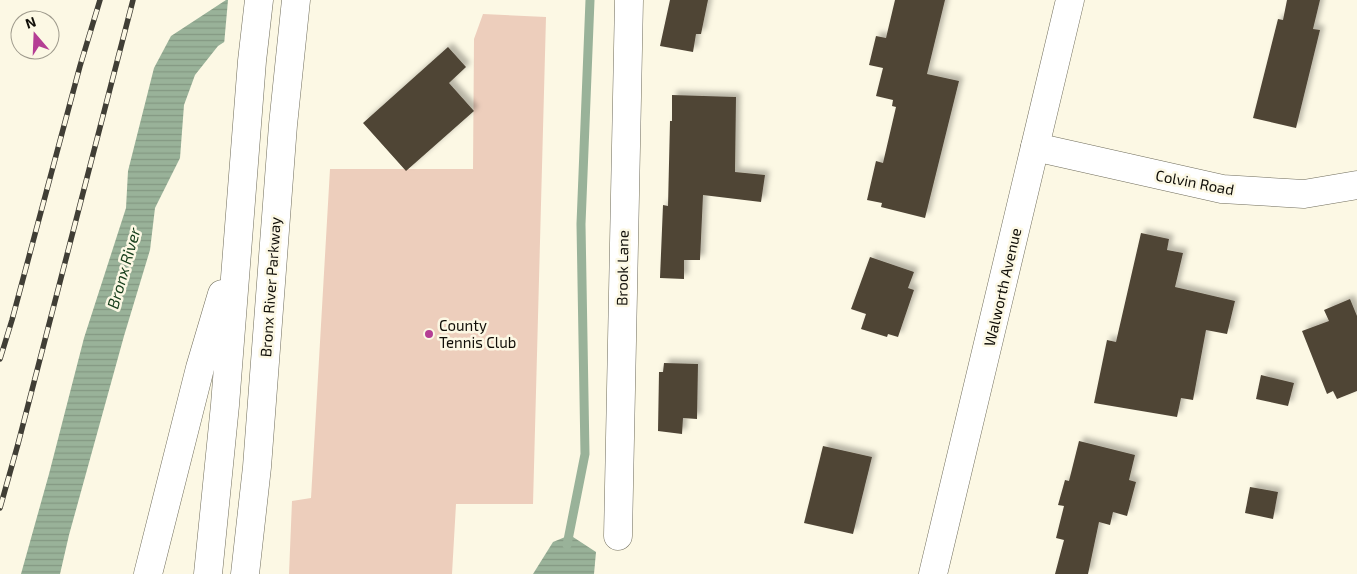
<svg xmlns="http://www.w3.org/2000/svg" width="1357" height="574" font-family="'Exo 2',sans-serif">
  <style>
    .park { fill: #edcebc }
    .water { fill: url(#water-rules) }
    .pier { fill: #fcf8e4 }
    .lines { fill: none; stroke-linecap: round; stroke-linejoin: round }
    .stream { stroke: #99b299; stroke-width: 9 }
    .building { fill: #4f4536; filter: url(#shadow) }
    .minor-casing { stroke: #706d5c; stroke-width: 29 }
    .tertiary-casing { stroke: #706d5c; stroke-width: 29 }
    .trunk-casing { stroke: #706d5c; stroke-width: 29 }
    .minor { stroke: #fff; stroke-width: 28 }
    .tertiary { stroke: #fff; stroke-width: 28 }
    .trunk { stroke: #fff; stroke-width: 28 }
    .rail-casing { stroke: #403e35; stroke-width: 5.5 }
    .rail { stroke: #fcf8e4; stroke-width: 4; stroke-dasharray: 11; stroke-linecap: butt }
    .poi-dot { fill: #b53e94; stroke: #fcf8e4; stroke-width: 2 }
    .labels { text-anchor: middle; dominant-baseline: central; stroke-width: 5; stroke-linejoin: round; paint-order: stroke }
    .street-label { font-size: 15px; fill: #100e08; stroke: #fcf8e4 }
    .poi-label { font-size: 15px; fill: #100e08; stroke: #fcf8e4; text-anchor: start }
    .water-label { font-size: 16px; font-style: italic; fill: #133b18; stroke: #fcf8e4 }
  </style>
  <defs>
    <pattern id="water-rules" width="6" height="5" patternUnits="userSpaceOnUse" patternTransform="scale(1.25)"><rect width="6" height="5" fill="#99b299"/><path d="M0 2.5h6" fill="none" stroke="#839882"/></pattern>
    <filter id="shadow"><feDropShadow dx="4.5" dy="-4.5" stdDeviation="2.5" flood-color="#0004"/></filter>
  </defs>
  <rect width="100%" height="100%" fill="#fcf8e4"/>
  <path class="park" d="M 483,14 L 546,17 L 533,504 L 456,504 L 452,574 L 289,574 L 292,501 L 311,498 L 330,169 L 473,169 L 474,39 Z"/>
  <g class="water">
    <path d="M 226,0 L 289,0 L 218,46 L 195,75 L 184,105 L 180,158 L 155,208 L 150,250 L 124,336 L 69,535 L 60,574 L 21,574 L 49,474 L 84,338 L 126,208 L 128,171 L 154,68 L 171,36 Z"/>
    <path d="M 570,535 L 596,552 L 594,574 L 533,574 L 553,542 Z"/>
  </g>
  <path class="pier" d="M 228,0 L 291,0 L 224,45 Z"/>
  <g class="lines">
    <path class="stream" d="M 567,545 L 585,454 L 581,224 L 590,0"/>
  </g>
  <g class="building">
    <path d="M 670,0 L 708,0 L 701,34 L 696,34 L 693,52 L 660,46 Z"/>
    <path d="M 895,0 L 945,0 L 927,74 L 959,81 L 925,218 L 881,207 L 882,203 L 867,200 L 876,161 L 883,163 L 896,107 L 892,106 L 893,100 L 876,96 L 883,68 L 869,65 L 876,36 L 886,38 Z"/>
    <path d="M 1287,0 L 1320,0 L 1313,29 L 1320,30 L 1296,128 L 1253,118 L 1278,19 L 1283,20 Z"/>
    <path d="M 448,47 L 466,67 L 449,83 L 474,111 L 406,171 L 363,123 Z"/>
    <path d="M 672,95 L 736,97 L 735,172 L 765,175 L 761,202 L 703,195 L 700,260 L 684,260 L 684,279 L 660,278 L 663,205 L 668,206 L 670,121 L 672,121 Z"/>
    <path d="M 1141,233 L 1169,239 L 1167,250 L 1183,253 L 1175,287 L 1235,301 L 1227,334 L 1206,330 L 1193,400 L 1181,398 L 1177,417 L 1094,403 L 1107,340 L 1116,342 Z"/>
    <path d="M 870,257 L 914,272 L 908,288 L 914,290 L 898,337 L 888,334 L 887,337 L 861,329 L 866,314 L 851,309 Z"/>
    <path d="M 1350,299 L 1357,316 L 1357,391 L 1337,399 L 1333,391 L 1327,394 L 1302,331 L 1329,321 L 1324,310 Z"/>
    <path d="M 664,363 L 698,364 L 697,419 L 683,418 L 682,434 L 658,431 L 659,372 L 663,372 Z"/>
    <path d="M 1261,375 L 1294,383 L 1288,406 L 1256,399 Z"/>
    <path d="M 1079,441 L 1135,455 L 1129,480 L 1136,482 L 1127,516 L 1113,512 L 1110,525 L 1099,522 L 1088,574 L 1055,574 L 1064,540 L 1056,538 L 1064,506 L 1058,505 L 1065,480 L 1069,481 Z"/>
    <path d="M 823,446 L 872,457 L 853,534 L 804,523 Z"/>
    <path d="M 1250,487 L 1278,492 L 1273,519 L 1245,513 Z"/>
  </g>
  <g class="lines">
    <g class="minor-casing">
      <g id="minor">
        <path d="M 1035,147 L 1222,189 L 1304,194 L 1357,185"/>
        <path d="M 618,536 L 629,0"/>
      </g>
    </g>
    <g class="tertiary-casing">
      <path id="tertiary" d="M 933,574 L 1070,0"/>
    </g>
    <g class="trunk-casing">
      <g id="trunk">
        <path d="M 148,574 L 200,368 L 222,294"/>
        <path d="M 208,574 L 225,405 L 252,61 L 259,0"/>
        <path d="M 245,574 L 257,467 L 283,125 L 296,0"/>
      </g>
    </g>
    <use href="#minor" class="minor"/>
    <use href="#tertiary" class="tertiary"/>
    <use href="#trunk" class="trunk"/>
    <g class="rail-casing">
      <g id="rail">
        <path d="M 0,359 L 12,320 L 80,66 L 100,0"/>
        <path d="M 0,508 L 18,444 L 133,0"/>
      </g>
    </g>
    <use href="#rail" class="rail"/>
  </g>
  <circle class="poi-dot" cx="429" cy="334" r="5"/>
  <g class="labels">
    <g class="street-label">
      <text transform="translate(1195 182) rotate(11)">Colvin Road</text>
      <text transform="translate(622 268) rotate(-89)">Brook Lane</text>
      <text transform="translate(270 287) rotate(-86)">Bronx River Parkway</text>
      <text transform="translate(1002 287) rotate(-77)">Walworth Avenue</text>
    </g>
    <g class="poi-label">
      <text x="439" y="325">County<tspan x="439" dy="17">Tennis Club</tspan></text>
    </g>
    <g class="water-label">
      <text transform="translate(123 268) rotate(-74)">Bronx River</text>
    </g>
  </g>
  <g transform="translate(35 35) rotate(341)"><circle r="24" fill="#fcf8e4" stroke="#9e9a8c"/>
  <path d="M0-4L9 19L0 12L-9 19Z" fill="#b53e94"/>
  <text y="-8" font-size="14" font-weight="bold" text-anchor="middle" fill="#100e08">N</text>
  </g>
</svg>
